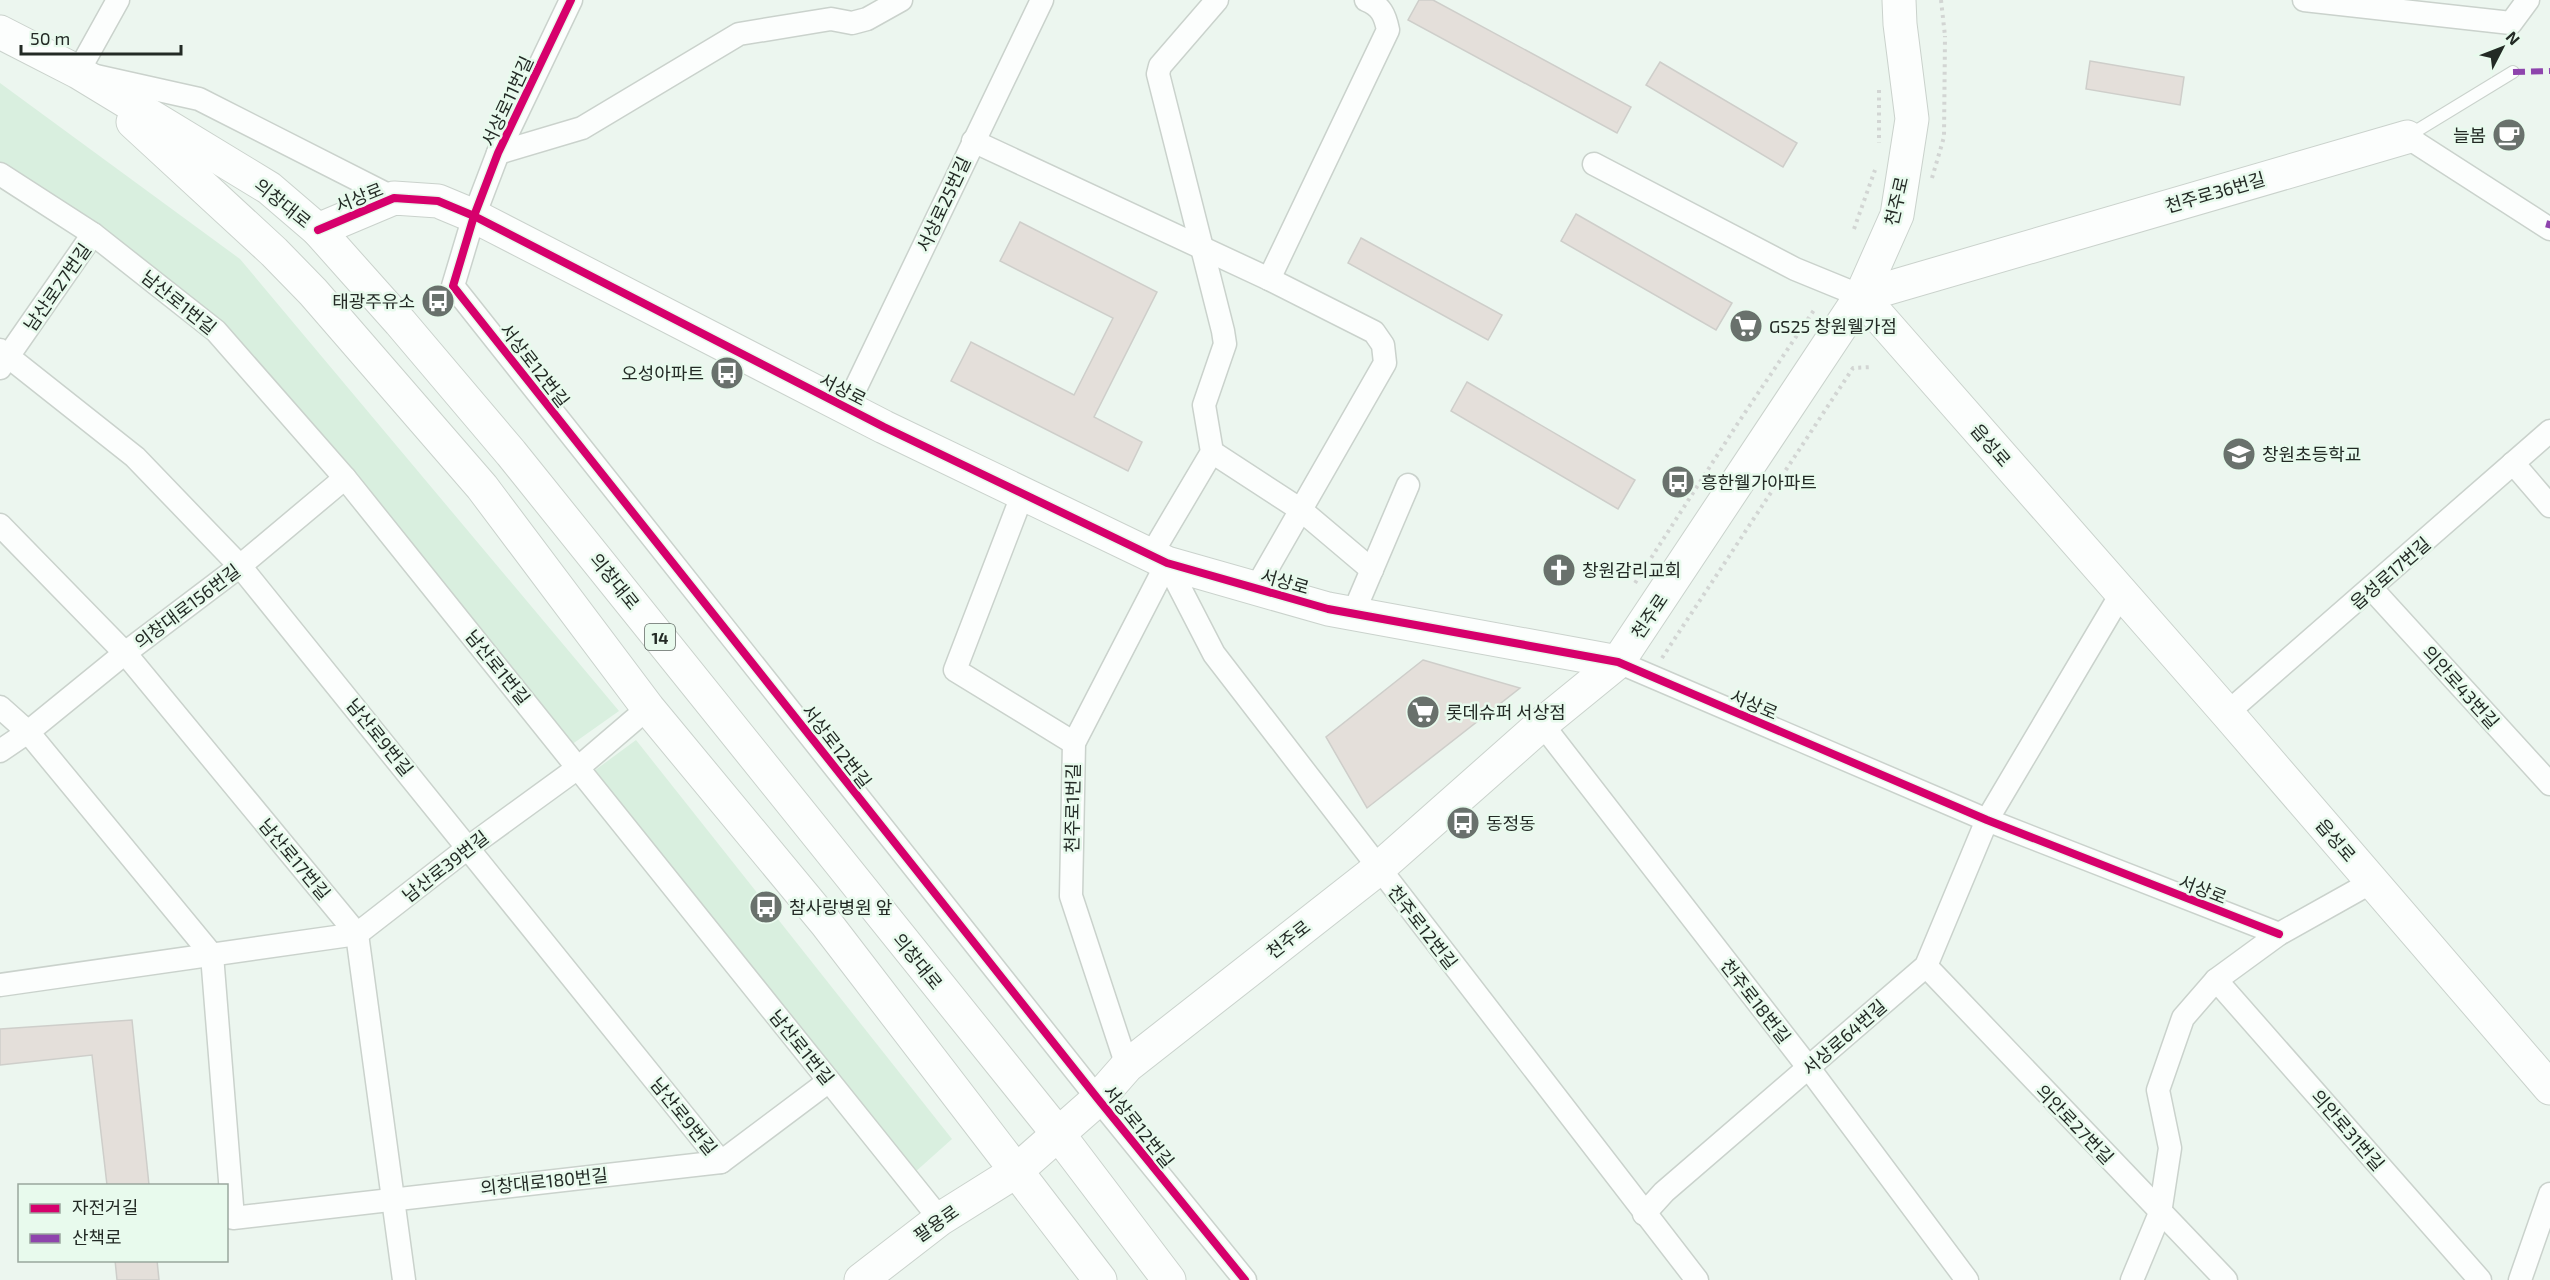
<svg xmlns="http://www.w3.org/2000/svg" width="2550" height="1280" font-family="'Exo 2','Noto Sans KR',sans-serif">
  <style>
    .green { fill: #d9efdf }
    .building { fill: #e4dfda; stroke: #cececa; stroke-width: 1.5 }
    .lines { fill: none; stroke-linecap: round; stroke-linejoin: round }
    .lane-casing { stroke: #cad2cc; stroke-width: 14 }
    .street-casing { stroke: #cad2cc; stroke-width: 25 }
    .secondary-casing { stroke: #cad2cc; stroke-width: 35 }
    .primary-casing { stroke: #cad2cc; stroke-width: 35 }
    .path { stroke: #d2d5d3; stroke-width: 4; stroke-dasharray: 3 4.5; stroke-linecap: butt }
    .lane { stroke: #fcfefd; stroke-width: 12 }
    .street { stroke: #fcfefd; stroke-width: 22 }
    .secondary { stroke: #fcfefd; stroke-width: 33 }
    .primary { stroke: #fcfefd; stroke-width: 33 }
    .path-bridge { stroke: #d2d5d3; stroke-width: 4; stroke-dasharray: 3 4.5; stroke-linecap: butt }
    .quiet { stroke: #8e44ad; stroke-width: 6; stroke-dasharray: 12 6; stroke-linecap: butt }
    .cycleway-casing { stroke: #e8faed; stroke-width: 11 }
    .cycleway { stroke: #d6006c; stroke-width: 8 }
    .labels { text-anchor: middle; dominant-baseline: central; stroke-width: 5; stroke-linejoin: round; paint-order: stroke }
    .shield { fill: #e8faed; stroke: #5e6861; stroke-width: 1.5 }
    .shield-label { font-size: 16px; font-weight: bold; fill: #232a25 }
    .street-label { font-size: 18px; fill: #232a25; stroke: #e8faed }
    .poi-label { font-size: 18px; fill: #232a25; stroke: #e8faed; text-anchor: start }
  </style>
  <rect width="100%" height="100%" fill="#ecf6ef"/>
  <g class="green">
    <path d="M 0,83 L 240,259 L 619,711 L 571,745 L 226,327 L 0,166 Z"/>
    <path d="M 636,740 L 952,1139 L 914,1173 L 594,771 Z"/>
  </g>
  <g class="building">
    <path d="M 1419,0 L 1433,0 L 1631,107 L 1617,133 L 1408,20 Z"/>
    <path d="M 2090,61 L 2184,77 L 2180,105 L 2086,89 Z"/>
    <path d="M 1660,62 L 1797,143 L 1783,167 L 1646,85 Z"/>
    <path d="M 1576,214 L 1732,303 L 1716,330 L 1561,241 Z"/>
    <path d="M 1020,222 L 1157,292 L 1094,417 L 1142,442 L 1128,471 L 951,381 L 971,342 L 1074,395 L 1113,318 L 1000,261 Z"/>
    <path d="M 1361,238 L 1502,315 L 1488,340 L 1348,263 Z"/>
    <path d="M 1467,382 L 1635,480 L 1618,509 L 1451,411 Z"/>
    <path d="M 1423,660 L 1520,688 L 1367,808 L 1326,737 Z"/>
    <path d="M 132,1020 L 149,1185 L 107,1185 L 92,1055 L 0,1065 L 0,1029 Z"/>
    <path d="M 115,1260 L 157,1260 L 159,1280 L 117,1280 Z"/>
  </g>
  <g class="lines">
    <g class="lane-casing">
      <path id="lane" d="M 2408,136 L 2513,72"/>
    </g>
    <g class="street-casing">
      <g id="street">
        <path d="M 118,0 L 78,72 L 199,99 L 394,198"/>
        <path d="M 571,0 L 498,153 L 474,216 L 453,286 L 1098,1099 L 1245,1280"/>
        <path d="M 2304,0 L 2511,23 L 2528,0"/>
        <path d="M 2407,137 L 2550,229"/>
        <path d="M 973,141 L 1269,279 L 1374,332 L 1383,345 L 1385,363 L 1256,588"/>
        <path d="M 498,153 L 582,128 L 739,34 L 831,19 L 852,23 L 867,19 L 901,0"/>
        <path d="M 1594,164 L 1795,269 L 1861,296"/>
        <path d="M 0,174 L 93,234 L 216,331 L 345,478 L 940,1219"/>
        <path d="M 1269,279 L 1388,30 C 1385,15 1381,6 1366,0"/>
        <path d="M 0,350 L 135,457 L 240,566 L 721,1162"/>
        <path d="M 0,368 L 93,234"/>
        <path d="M 846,408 L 1042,0"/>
        <path d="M 1212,452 L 1301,510 L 1372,570"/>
        <path d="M 2513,463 L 2550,506"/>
        <path d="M 1023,493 L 955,670 L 1074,743"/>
        <path d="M 0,525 L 125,653 L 357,934 L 404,1280"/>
        <path d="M 1151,555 L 1212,452 L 1204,405 L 1225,344 L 1223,331 L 1158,74 L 1160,66 L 1217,0"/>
        <path d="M 1167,563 L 1214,654 L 1697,1280"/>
        <path d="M 2372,589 L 2550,784"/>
        <path d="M 1353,614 L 1408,485"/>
        <path d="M 1618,662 L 1987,820 L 2279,934"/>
        <path d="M 0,707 L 28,732 L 212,955 L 233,1218 L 721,1162 L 829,1081"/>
        <path d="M 2227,713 L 2550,431"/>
        <path d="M 1542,724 L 1808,1067 L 1967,1280"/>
        <path d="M 0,751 L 28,732 L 125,653 L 240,566 L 345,478"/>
        <path d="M 1926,966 L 2226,1280"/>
        <path d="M 2216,980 L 2480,1280"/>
        <path d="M 0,985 L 357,934 L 469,847 L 579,767 L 648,708"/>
        <path d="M 1127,1066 L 1071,896 L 1074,743 L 1167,563"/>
        <path d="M 1644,1214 L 1664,1192 L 1926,966 L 1987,820 L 2121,594"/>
        <path d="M 2132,1280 L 2160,1213 L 2170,1148 L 2158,1090 L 2183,1018 L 2216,980 L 2279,934 L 2372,882"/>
        <path d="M 2520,1280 L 2550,1194"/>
      </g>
    </g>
    <g class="secondary-casing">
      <g id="secondary">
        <path d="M 2407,137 L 1861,296 L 2227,713 L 2550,1088"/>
        <path d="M 318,230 L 394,198 L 438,201 L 474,216 L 884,427 L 1167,563 L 1328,609 L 1618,662"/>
        <path d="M 861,1280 L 940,1219 L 1015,1172 L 1098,1099 L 1127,1066 L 1378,869 L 1542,724 L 1618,662 L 1861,296 L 1897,215 L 1912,119 L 1900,24 L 1899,0"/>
      </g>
    </g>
    <g class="primary-casing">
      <g id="primary">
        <path d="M 0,32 L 78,72 L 269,188 L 318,230 L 400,322 L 511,453 L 1059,1135 L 1169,1280"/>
        <path d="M 133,122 L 274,252 L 313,292 L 482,487 L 648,708 L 826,923 L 1100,1280"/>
      </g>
    </g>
    <g class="path">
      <path d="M 1879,90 L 1879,143"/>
      <path d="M 1932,178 L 1944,137 L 1945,36"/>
      <path d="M 1854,229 L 1875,170"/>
      <path d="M 1635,583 L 1738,423 L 1814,310"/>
      <path d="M 1662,658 L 1853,368 L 1873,367"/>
    </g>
    <use href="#lane" class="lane"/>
    <use href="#street" class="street"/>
    <use href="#secondary" class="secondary"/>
    <use href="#primary" class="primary"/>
    <path class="path-bridge" d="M 1941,0 L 1945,36"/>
    <g class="quiet">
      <path d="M 2513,72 L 2550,71"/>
      <path d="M 2548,228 L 2550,221"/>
    </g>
    <g class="cycleway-casing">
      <g id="cycleway">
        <path d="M 571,0 L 498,153 L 474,216 L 453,286 L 1098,1099 L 1245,1280"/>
        <path d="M 318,230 L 394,198 L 438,201 L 474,216 L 884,427 L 1167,563 L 1328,609 L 1618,662 L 1987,820 L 2279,934"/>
      </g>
    </g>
    <use href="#cycleway" class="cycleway"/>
  </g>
  <defs>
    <g id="cafe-disc" transform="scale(1.725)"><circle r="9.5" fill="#69716c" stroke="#e8faed"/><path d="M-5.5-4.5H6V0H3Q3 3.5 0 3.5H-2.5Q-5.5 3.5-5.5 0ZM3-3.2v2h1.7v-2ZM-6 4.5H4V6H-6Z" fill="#fff"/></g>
    <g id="bus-disc" transform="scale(1.725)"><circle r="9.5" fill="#69716c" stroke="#e8faed"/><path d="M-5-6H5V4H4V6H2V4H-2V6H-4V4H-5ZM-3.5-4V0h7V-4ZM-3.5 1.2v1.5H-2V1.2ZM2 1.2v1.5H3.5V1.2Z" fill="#fff"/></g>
    <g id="supermarket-disc" transform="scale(1.725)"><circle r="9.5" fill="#69716c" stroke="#e8faed"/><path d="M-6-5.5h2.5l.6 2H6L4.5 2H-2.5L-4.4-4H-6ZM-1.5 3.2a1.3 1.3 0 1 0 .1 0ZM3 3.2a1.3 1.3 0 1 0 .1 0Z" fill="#fff"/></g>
    <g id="school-disc" transform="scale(1.725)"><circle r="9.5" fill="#69716c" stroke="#e8faed"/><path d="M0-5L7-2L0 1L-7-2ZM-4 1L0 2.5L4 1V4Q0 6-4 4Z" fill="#fff"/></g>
    <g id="church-disc" transform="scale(1.725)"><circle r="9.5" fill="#69716c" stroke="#e8faed"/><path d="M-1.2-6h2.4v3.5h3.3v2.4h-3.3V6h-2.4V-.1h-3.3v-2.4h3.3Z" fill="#fff"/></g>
  </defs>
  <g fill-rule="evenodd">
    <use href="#cafe-disc" x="2509" y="135"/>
    <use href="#bus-disc" x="438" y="301"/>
    <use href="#supermarket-disc" x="1746" y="326"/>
    <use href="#bus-disc" x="727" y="373"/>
    <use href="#school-disc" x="2239" y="454"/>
    <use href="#bus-disc" x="1678" y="482"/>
    <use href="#church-disc" x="1559" y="570"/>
    <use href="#supermarket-disc" x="1423" y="712"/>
    <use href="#bus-disc" x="1463" y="823"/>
    <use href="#bus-disc" x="766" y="907"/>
  </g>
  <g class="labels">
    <rect class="shield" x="645" y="624" width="30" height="26" rx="4.5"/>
    <g class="shield-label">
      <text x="660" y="637">14</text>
    </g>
    <g class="street-label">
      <text transform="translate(507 101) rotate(-65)">서상로11번길</text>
      <text transform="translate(2215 192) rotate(-16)">천주로36번길</text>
      <text transform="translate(359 197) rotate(-22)">서상로</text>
      <text transform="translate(1896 201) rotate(-77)">천주로</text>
      <text transform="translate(283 203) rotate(39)">의창대로</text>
      <text transform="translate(943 204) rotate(-65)">서상로25번길</text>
      <text transform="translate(57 287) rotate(-55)">남산로27번길</text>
      <text transform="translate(179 302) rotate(39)">남산로1번길</text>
      <text transform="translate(535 365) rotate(52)">서상로12번길</text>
      <text transform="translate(843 389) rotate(27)">서상로</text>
      <text transform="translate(1991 445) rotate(49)">읍성로</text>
      <text transform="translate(2390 573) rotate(-41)">읍성로17번길</text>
      <text transform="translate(615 581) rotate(51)">의창대로</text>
      <text transform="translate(1285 581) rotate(16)">서상로</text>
      <text transform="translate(187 606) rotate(-37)">의창대로156번길</text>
      <text transform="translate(1649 616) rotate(-56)">천주로</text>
      <text transform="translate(498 667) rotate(51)">남산로1번길</text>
      <text transform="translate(2461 687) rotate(48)">의안로43번길</text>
      <text transform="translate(1754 704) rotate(23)">서상로</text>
      <text transform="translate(380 737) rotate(51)">남산로9번길</text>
      <text transform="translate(837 746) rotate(52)">서상로12번길</text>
      <text transform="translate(1072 808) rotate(-89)">천주로1번길</text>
      <text transform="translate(2336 840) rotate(49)">읍성로</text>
      <text transform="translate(295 859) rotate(50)">남산로17번길</text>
      <text transform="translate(445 866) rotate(-38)">남산로39번길</text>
      <text transform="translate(2203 889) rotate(21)">서상로</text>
      <text transform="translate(1423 927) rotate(52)">천주로12번길</text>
      <text transform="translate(1288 939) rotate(-38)">천주로</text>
      <text transform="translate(918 961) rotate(51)">의창대로</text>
      <text transform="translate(1756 1001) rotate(52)">천주로18번길</text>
      <text transform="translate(1844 1037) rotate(-41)">서상로64번길</text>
      <text transform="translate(802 1047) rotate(51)">남산로1번길</text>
      <text transform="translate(684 1116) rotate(51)">남산로9번길</text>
      <text transform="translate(2075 1124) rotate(46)">의안로27번길</text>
      <text transform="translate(1139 1126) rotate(51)">서상로12번길</text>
      <text transform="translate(2348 1130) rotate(49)">의안로31번길</text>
      <text transform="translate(544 1181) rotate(-6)">의창대로180번길</text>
      <text transform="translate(936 1223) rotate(-35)">팔용로</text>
    </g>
    <g class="poi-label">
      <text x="2486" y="135" text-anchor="end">늘봄</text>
      <text x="415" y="301" text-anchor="end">태광주유소</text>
      <text x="1769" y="326">GS25 창원웰가점</text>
      <text x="704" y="373" text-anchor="end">오성아파트</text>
      <text x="2262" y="454">창원초등학교</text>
      <text x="1701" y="482">흥한웰가아파트</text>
      <text x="1582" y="570">창원감리교회</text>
      <text x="1446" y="712">롯데슈퍼 서상점</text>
      <text x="1486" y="823">동정동</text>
      <text x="789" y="907">참사랑병원 앞</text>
    </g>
  </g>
  <rect x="18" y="1184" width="210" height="78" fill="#e8faed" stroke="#99a79d" stroke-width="1.5"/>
  <rect x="30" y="1204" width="30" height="9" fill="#d6006c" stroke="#99a79d" stroke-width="1.5"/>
  <text x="72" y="1214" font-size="18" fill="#232a25">자전거길</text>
  <rect x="30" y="1234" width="30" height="9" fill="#8e44ad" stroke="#99a79d" stroke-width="1.5"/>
  <text x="72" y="1244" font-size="18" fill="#232a25">산책로</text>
  <g transform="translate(2502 48) rotate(48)" stroke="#e8faed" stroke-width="4.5" paint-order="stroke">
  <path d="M0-4.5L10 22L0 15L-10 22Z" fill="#232a25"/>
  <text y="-9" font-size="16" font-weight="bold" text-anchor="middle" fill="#232a25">N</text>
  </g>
  <path d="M21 45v9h160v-9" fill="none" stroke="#232a25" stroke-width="3"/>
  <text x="30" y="45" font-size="18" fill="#232a25" stroke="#e8faed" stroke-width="4.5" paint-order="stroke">50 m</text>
</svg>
